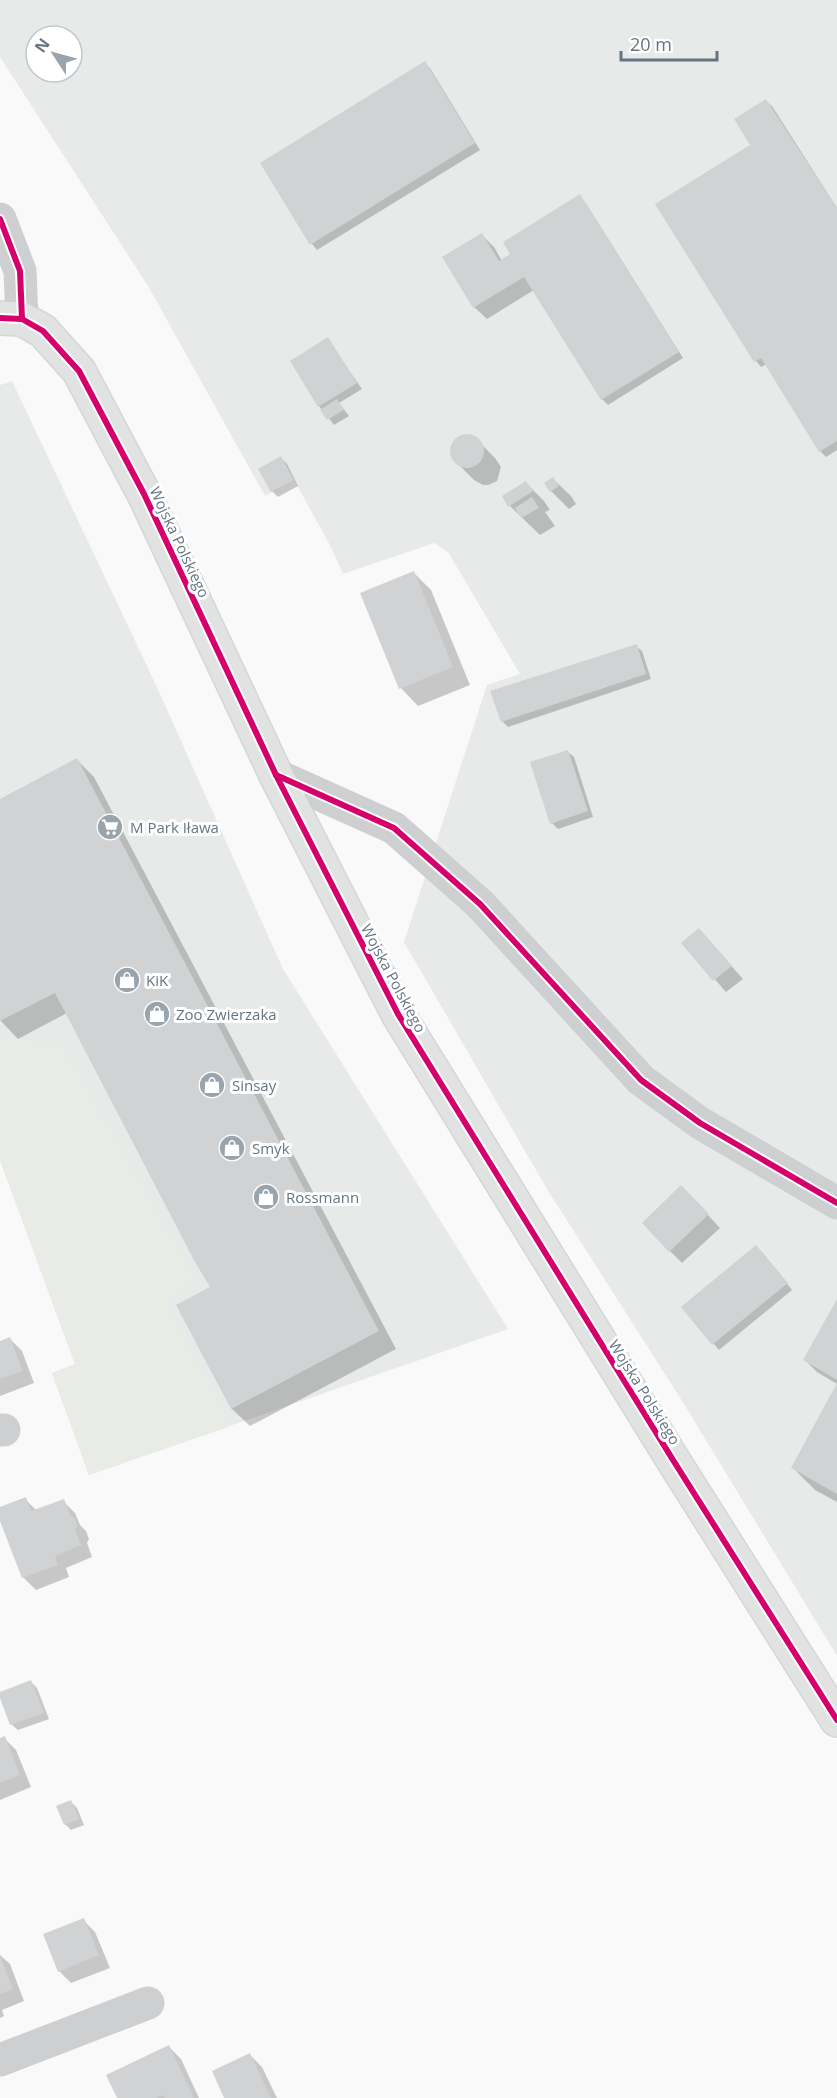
<svg xmlns="http://www.w3.org/2000/svg" width="837" height="2098" font-family="'Open Sans',sans-serif">
  <style>
    .built { fill: #e8e9e9; fill-rule: evenodd }
    .green { fill: #e8ebe6 }
    .shadow { fill: #0003 }
    .building { fill: #d0d2d3 }
    .lines { fill: none; stroke-linecap: round; stroke-linejoin: round }
    .secondary-casing { stroke: #d5d6d7; stroke-width: 36 }
    .street { stroke: #cecfd0; stroke-width: 33 }
    .secondary { stroke: #e1e2e2; stroke-width: 33 }
    .cycleway-casing { stroke: #fff; stroke-width: 10 }
    .cycleway { stroke: #d6006c; stroke-width: 6 }
    .labels { text-anchor: middle; dominant-baseline: central; stroke-width: 6; stroke-linejoin: round; paint-order: stroke }
    .street-label { font-size: 15px; fill: #657683; stroke: #fff }
    .poi-label { font-size: 15px; fill: #657683; stroke: #fff; text-anchor: start }
  </style>
  <rect width="100%" height="100%" fill="#f9f9f9"/>
  <g class="built">
    <path d="M 0,0 L 837,0 L 837,1656 L 684,1404 L 547,1189 L 404,942 L 487,685 L 520,674 L 448,552 L 434,543 L 343,574 L 331,547 L 294,480 L 265,496 L 148,286 L 0,57 ZM 36,36 L 72,36 L 72,72 L 36,72 Z"/>
    <path d="M 12,381 L 156,685 L 283,969 L 508,1329 L 89,1475 L 52,1373 L 75,1364 L 0,1160 L 0,385 Z"/>
  </g>
  <path class="green" d="M 0,1036 L 63,1046 L 198,1282 L 166,1299 L 231,1426 L 89,1475 L 52,1373 L 75,1364 L 0,1160 Z"/>
  <g class="shadow">
    <path d="M 424,63 L 430,68 L 480,150 L 317,250 L 312,244 L 262,164 Z"/>
    <path d="M 766,101 L 772,106 L 837,208 L 837,450 L 826,457 L 820,451 L 767,364 L 761,367 L 756,361 L 657,205 L 752,146 Z"/>
    <path d="M 580,196 L 585,202 L 683,358 L 608,405 L 602,399 L 534,290 L 487,319 L 474,307 L 444,258 L 482,235 L 494,247 L 502,261 Z"/>
    <path d="M 327,339 L 362,389 L 339,403 L 349,416 L 334,425 L 319,406 Z"/>
    <path d="M 463,436 L 468,436 L 477,440 L 495,458 L 501,467 L 497,481 L 488,485 L 483,485 L 474,480 L 455,461 L 452,452 L 455,442 Z"/>
    <path d="M 281,458 L 287,464 L 298,486 L 278,497 L 272,491 Z"/>
    <path d="M 553,479 L 571,496 L 576,504 L 569,509 L 551,491 L 546,483 Z"/>
    <path d="M 526,483 L 544,501 L 550,510 L 545,512 L 555,526 L 540,535 L 510,506 Z"/>
    <path d="M 413,572 L 431,590 L 470,685 L 418,706 L 401,688 Z"/>
    <path d="M 636,646 L 642,651 L 651,679 L 508,727 L 502,721 Z"/>
    <path d="M 568,752 L 574,757 L 593,817 L 558,829 L 552,823 Z"/>
    <path d="M 77,760 L 94,777 L 396,1349 L 250,1426 L 232,1409 L 178,1306 L 212,1288 L 67,1013 L 18,1039 L 0,1020 L 0,800 Z"/>
    <path d="M 699,930 L 743,979 L 726,992 L 683,943 Z"/>
    <path d="M 693,1199 L 720,1228 L 682,1263 L 670,1251 Z"/>
    <path d="M 762,1252 L 792,1290 L 719,1350 L 683,1307 Z"/>
    <path d="M 837,1303 L 837,1384 L 817,1372 L 805,1360 Z"/>
    <path d="M 10,1339 L 22,1351 L 34,1383 L 0,1396 L 0,1342 Z"/>
    <path d="M 837,1387 L 837,1502 L 815,1490 L 793,1468 Z"/>
    <path d="M 25,1499 L 37,1511 L 63,1501 L 75,1513 L 80,1525 L 86,1531 L 89,1539 L 87,1543 L 92,1557 L 66,1568 L 69,1577 L 36,1590 L 23,1577 L 0,1517 L 0,1509 Z"/>
    <path d="M 31,1682 L 37,1688 L 49,1719 L 18,1730 L 12,1725 L 0,1694 Z"/>
    <path d="M 4,1738 L 16,1750 L 31,1787 L 0,1800 L 0,1740 Z"/>
    <path d="M 71,1802 L 77,1808 L 84,1825 L 71,1830 L 65,1824 Z"/>
    <path d="M 83,1920 L 95,1932 L 110,1968 L 71,1983 L 59,1971 Z"/>
    <path d="M 0,1955 L 10,1964 L 24,2001 L 2,2010 L 4,2016 L 0,2018 Z"/>
    <path d="M 169,2047 L 181,2059 L 199,2098 L 118,2098 Z"/>
    <path d="M 250,2055 L 262,2067 L 277,2098 L 226,2098 Z"/>
  </g>
  <g class="building">
    <path d="M 425,61 L 475,143 L 310,245 L 260,163 Z"/>
    <path d="M 766,99 L 837,208 L 837,441 L 819,452 L 761,358 L 754,362 L 655,204 L 750,145 L 734,119 Z"/>
    <path d="M 580,194 L 679,352 L 601,400 L 524,277 L 473,308 L 442,257 L 482,233 L 499,261 L 510,254 L 503,242 Z"/>
    <path d="M 328,337 L 357,383 L 318,407 L 290,361 Z"/>
    <path d="M 337,399 L 344,410 L 327,420 L 320,410 Z"/>
    <circle cx="467" cy="451" r="17"/>
    <path d="M 281,456 L 294,480 L 271,492 L 258,469 Z"/>
    <path d="M 553,477 L 559,486 L 550,492 L 544,483 Z"/>
    <path d="M 526,481 L 533,491 L 508,507 L 502,496 Z"/>
    <path d="M 532,497 L 539,508 L 521,518 L 515,508 Z"/>
    <path d="M 414,571 L 453,667 L 399,689 L 360,593 Z"/>
    <path d="M 637,644 L 646,674 L 501,722 L 490,691 Z"/>
    <path d="M 568,750 L 588,811 L 550,824 L 530,762 Z"/>
    <path d="M 77,758 L 379,1331 L 231,1409 L 176,1305 L 210,1287 L 195,1262 L 55,993 L 0,1021 L 0,799 Z"/>
    <path d="M 699,928 L 732,966 L 713,981 L 681,943 Z"/>
    <path d="M 681,1185 L 709,1214 L 669,1252 L 642,1223 Z"/>
    <path d="M 756,1245 L 788,1283 L 712,1345 L 681,1307 Z"/>
    <path d="M 837,1299 L 837,1380 L 803,1360 Z"/>
    <path d="M 10,1337 L 23,1371 L 0,1379 L 0,1341 Z"/>
    <path d="M 837,1383 L 837,1494 L 791,1468 Z"/>
    <path d="M 26,1497 L 31,1511 L 64,1499 L 70,1515 L 74,1517 L 78,1526 L 75,1530 L 81,1545 L 55,1556 L 58,1565 L 22,1578 L 0,1521 L 0,1507 Z"/>
    <path d="M 31,1680 L 44,1713 L 10,1725 L 0,1698 L 0,1692 Z"/>
    <path d="M 5,1736 L 20,1775 L 0,1783 L 0,1738 Z"/>
    <path d="M 71,1800 L 79,1819 L 64,1825 L 56,1806 Z"/>
    <path d="M 84,1918 L 99,1955 L 58,1972 L 43,1934 Z"/>
    <path d="M 0,1956 L 13,1989 L 0,1994 Z"/>
    <path d="M 169,2045 L 194,2098 L 165,2098 L 163,2095 L 156,2098 L 117,2098 L 106,2075 Z"/>
    <path d="M 250,2053 L 271,2098 L 224,2098 L 212,2071 Z"/>
  </g>
  <g class="lines">
    <g class="secondary-casing">
      <path id="secondary" d="M 0,318 L 22,319 L 43,331 L 79,371 L 144,494 L 276,775 L 398,1014 L 673,1460 L 837,1720"/>
    </g>
    <g class="street">
      <path d="M 0,219 L 20,271 L 22,319"/>
      <path d="M 276,775 L 394,828 L 480,904 L 641,1080 L 700,1123 L 837,1203"/>
      <path d="M 0,1430 L 4,1430"/>
      <path d="M 0,2060 L 148,2003"/>
    </g>
    <use href="#secondary" class="secondary"/>
    <g class="cycleway-casing">
      <g id="cycleway">
        <path d="M 0,219 L 20,271 L 22,319"/>
        <path d="M 0,318 L 22,319 L 43,331 L 79,371 L 144,494 L 276,775 L 398,1014 L 673,1460 L 837,1720"/>
        <path d="M 276,775 L 394,828 L 480,904 L 641,1080 L 700,1123 L 837,1203"/>
      </g>
    </g>
    <use href="#cycleway" class="cycleway"/>
  </g>
  <defs>
    <g id="supermarket-disc" transform="scale(1.35)"><circle r="9.5" fill="#99a4ac" stroke="#fff"/><path d="M-6-5.5h2.5l.6 2H6L4.5 2H-2.5L-4.4-4H-6ZM-1.5 3.2a1.3 1.3 0 1 0 .1 0ZM3 3.2a1.3 1.3 0 1 0 .1 0Z" fill="#fff"/></g>
    <g id="shop-disc" transform="scale(1.35)"><circle r="9.5" fill="#99a4ac" stroke="#fff"/><path d="M-5-2.5h2.3a2.7 3.5 0 0 1 5.4 0H5L5.5 6h-11ZM-1.5-2.5h3a1.5 2.3 0 0 0-3 0Z" fill="#fff"/></g>
  </defs>
  <g fill-rule="evenodd">
    <use href="#supermarket-disc" x="110" y="827"/>
    <use href="#shop-disc" x="127" y="980"/>
    <use href="#shop-disc" x="157" y="1014"/>
    <use href="#shop-disc" x="212" y="1085"/>
    <use href="#shop-disc" x="232" y="1148"/>
    <use href="#shop-disc" x="266" y="1197"/>
  </g>
  <g class="labels">
    <g class="street-label">
      <text transform="translate(180 542) rotate(65)">Wojska Polskiego</text>
      <text transform="translate(394 978) rotate(62)">Wojska Polskiego</text>
      <text transform="translate(645 1392) rotate(58)">Wojska Polskiego</text>
    </g>
    <g class="poi-label">
      <text x="130" y="827">M Park Iława</text>
      <text x="146" y="980">KiK</text>
      <text x="176" y="1014">Zoo Zwierzaka</text>
      <text x="232" y="1085">Sinsay</text>
      <text x="252" y="1148">Smyk</text>
      <text x="286" y="1197">Rossmann</text>
    </g>
  </g>
  <g transform="translate(54 54) rotate(306)"><circle r="28" fill="#ffffff" stroke="#c1c8cd" stroke-width="1.5"/>
  <path d="M0-4.5L10 22L0 15L-10 22Z" fill="#99a4ac"/>
  <text y="-9" font-size="16" font-weight="bold" text-anchor="middle" fill="#657683">N</text>
  </g>
  <path d="M621 51v9h96v-9" fill="none" stroke="#657683" stroke-width="3"/>
  <text x="630" y="51" font-size="18" fill="#657683" stroke="#ffffff" stroke-width="4.5" paint-order="stroke">20 m</text>
</svg>
